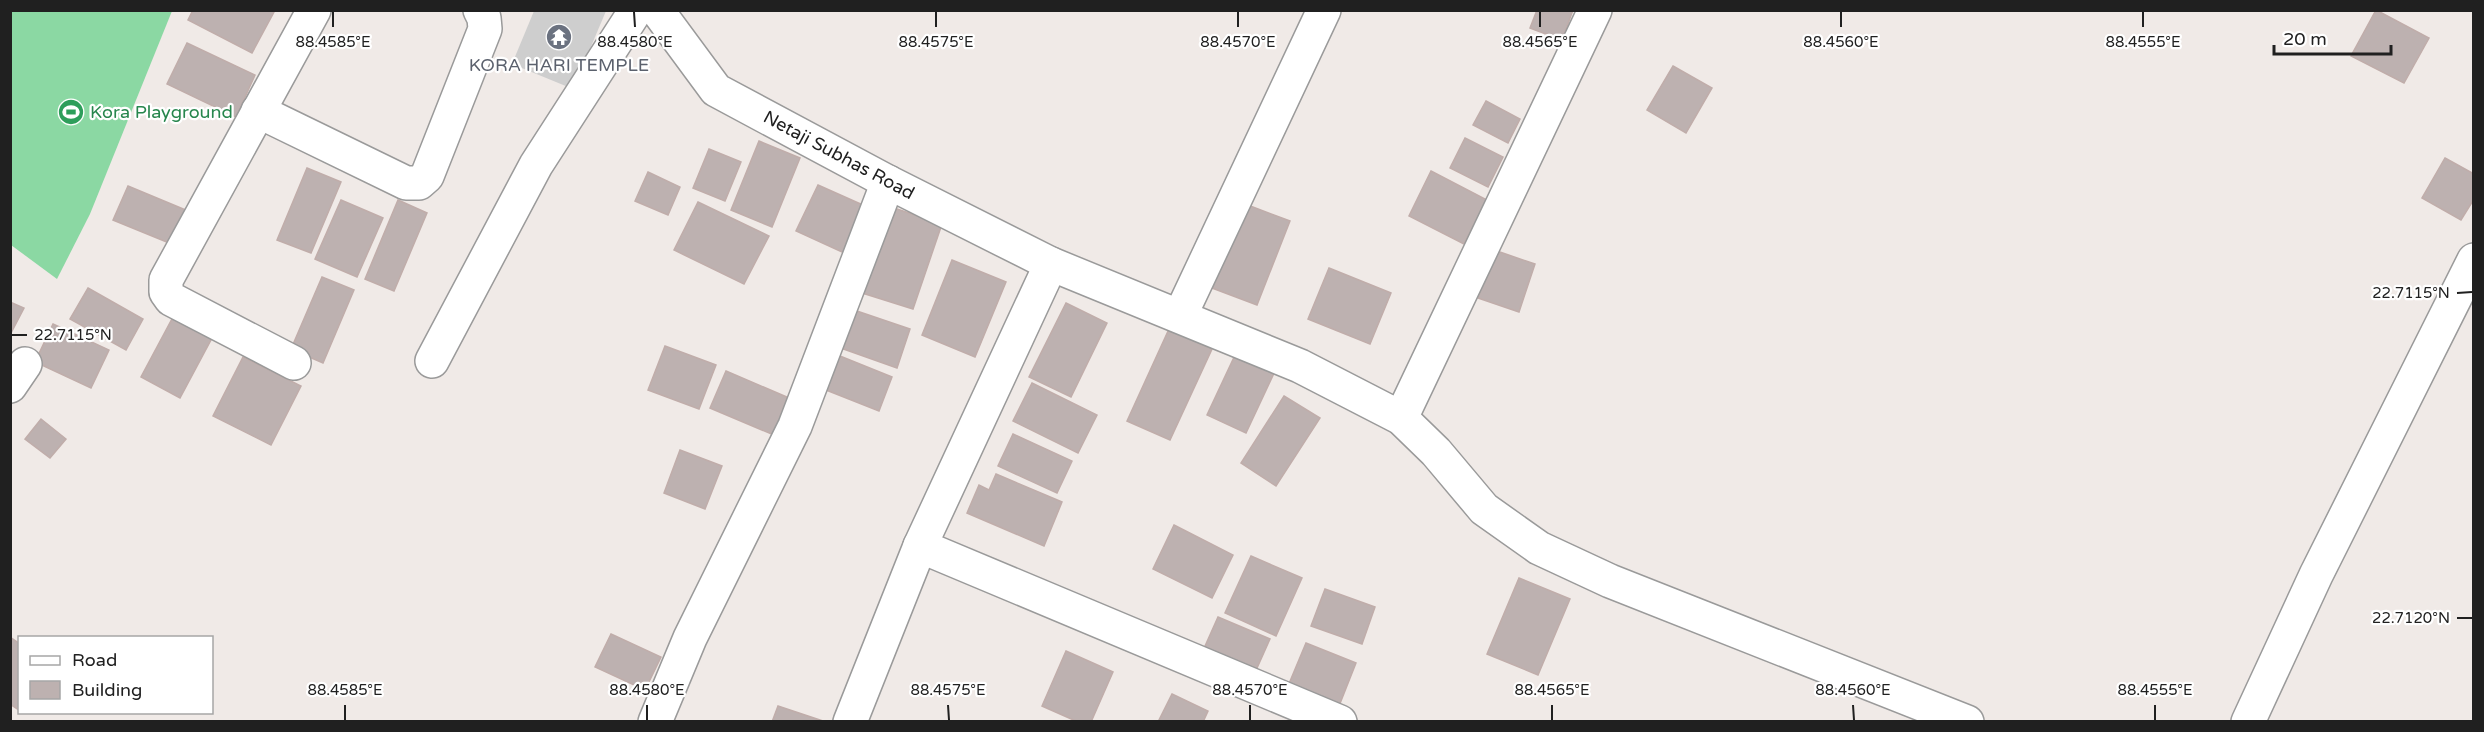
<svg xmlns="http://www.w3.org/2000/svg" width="2484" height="732" font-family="'Varela Round',sans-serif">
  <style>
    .religious { fill: #cecece }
    .pitch { fill: #8bd8a3 }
    .building { fill: #bdb1b0; stroke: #c0adaa; stroke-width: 1.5 }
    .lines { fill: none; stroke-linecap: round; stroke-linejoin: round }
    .minor-casing { stroke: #9a9a9a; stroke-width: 36 }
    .minor { stroke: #fff; stroke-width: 33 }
    .ticks { fill: none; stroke: #202020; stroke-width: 2 }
    .labels { text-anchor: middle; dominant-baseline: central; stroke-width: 4.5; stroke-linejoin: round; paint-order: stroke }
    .worship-label { font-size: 18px; fill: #5b616d; stroke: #fff }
    .leisure-label { font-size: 18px; fill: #27864d; stroke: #fff; text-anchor: start }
    .street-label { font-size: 18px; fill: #202020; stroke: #fff }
    .ticks-label { font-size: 15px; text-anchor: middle; fill: #202020; stroke: #fff; stroke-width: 4.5; stroke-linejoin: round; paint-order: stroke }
  </style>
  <rect width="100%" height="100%" fill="#f0eae7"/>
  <path class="religious" d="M 534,11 L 606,11 L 573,89 L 512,64 Z"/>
  <path class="pitch" d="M 11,10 L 172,11 L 90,214 L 57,279 L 11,245 Z"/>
  <g class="building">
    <path d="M 193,10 L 271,10 L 274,12 L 252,53 L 188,20 Z"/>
    <path d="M 1537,10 L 1573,10 L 1562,40 L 1530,28 Z"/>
    <path d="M 2376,10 L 2429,38 L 2404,83 L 2351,56 Z"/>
    <path d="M 187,43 L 255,75 L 236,117 L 167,84 Z"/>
    <path d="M 1673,66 L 1712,88 L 1686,133 L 1647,110 Z"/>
    <path d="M 1486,101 L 1520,119 L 1508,143 L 1473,125 Z"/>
    <path d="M 1465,138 L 1503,157 L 1488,187 L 1450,168 Z"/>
    <path d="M 759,141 L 800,158 L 772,227 L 731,210 Z"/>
    <path d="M 709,149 L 741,162 L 725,201 L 693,188 Z"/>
    <path d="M 2445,158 L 2474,174 L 2474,199 L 2461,220 L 2422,198 Z"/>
    <path d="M 307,168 L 341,182 L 311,253 L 277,240 Z"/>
    <path d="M 1431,171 L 1487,200 L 1464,244 L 1409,216 Z"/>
    <path d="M 648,172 L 680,187 L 668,215 L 635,201 Z"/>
    <path d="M 818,185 L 874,210 L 853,257 L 796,231 Z"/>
    <path d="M 128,186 L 188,211 L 174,245 L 113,220 Z"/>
    <path d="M 341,200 L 383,218 L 357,277 L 315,259 Z"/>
    <path d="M 398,200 L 427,213 L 394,291 L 365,279 Z"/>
    <path d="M 698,202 L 769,236 L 744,284 L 674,250 Z"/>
    <path d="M 1245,204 L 1290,221 L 1257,305 L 1212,288 Z"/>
    <path d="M 891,207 L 942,224 L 913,309 L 862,293 Z"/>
    <path d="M 1494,250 L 1535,264 L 1519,312 L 1478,298 Z"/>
    <path d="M 952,260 L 1006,282 L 975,357 L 922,335 Z"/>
    <path d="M 1329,268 L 1391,293 L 1370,344 L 1308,319 Z"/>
    <path d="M 322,277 L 354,290 L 323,363 L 291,349 Z"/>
    <path d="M 88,288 L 143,319 L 126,350 L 70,319 Z"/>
    <path d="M 10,302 L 24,308 L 10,335 Z"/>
    <path d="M 1066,303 L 1107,323 L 1071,397 L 1029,377 Z"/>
    <path d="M 848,308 L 910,329 L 897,368 L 835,346 Z"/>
    <path d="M 173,317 L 212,338 L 180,398 L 141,377 Z"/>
    <path d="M 53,324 L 109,350 L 91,388 L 35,362 Z"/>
    <path d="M 1169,329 L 1212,349 L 1170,440 L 1127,421 Z"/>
    <path d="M 665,346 L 716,365 L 699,409 L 648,390 Z"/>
    <path d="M 830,352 L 892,377 L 879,411 L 816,386 Z"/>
    <path d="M 1236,353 L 1275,371 L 1246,433 L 1207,415 Z"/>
    <path d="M 243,357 L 301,386 L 271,445 L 213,416 Z"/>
    <path d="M 726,371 L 796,401 L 781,438 L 710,408 Z"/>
    <path d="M 1032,383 L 1097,415 L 1078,453 L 1013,421 Z"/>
    <path d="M 1284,396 L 1320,418 L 1276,486 L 1241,463 Z"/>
    <path d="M 41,419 L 66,439 L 50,458 L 25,439 Z"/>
    <path d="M 1013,434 L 1072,461 L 1057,493 L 998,466 Z"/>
    <path d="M 680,450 L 722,466 L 705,509 L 664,493 Z"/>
    <path d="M 996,474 L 1062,502 L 1044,546 L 967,513 L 979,485 L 989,490 Z"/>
    <path d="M 1174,525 L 1233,555 L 1212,598 L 1153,569 Z"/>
    <path d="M 1251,556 L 1302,578 L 1276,636 L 1225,613 Z"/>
    <path d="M 1519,578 L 1570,599 L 1538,675 L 1487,654 Z"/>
    <path d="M 1325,589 L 1375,607 L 1362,644 L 1311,626 Z"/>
    <path d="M 1218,617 L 1270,639 L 1253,677 L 1202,653 Z"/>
    <path d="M 611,634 L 661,657 L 645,690 L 595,667 Z"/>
    <path d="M 10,637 L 20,644 L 19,710 L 10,704 Z"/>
    <path d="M 1306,643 L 1356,663 L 1339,706 L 1288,686 Z"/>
    <path d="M 1066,651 L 1113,672 L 1091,722 L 1078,722 L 1042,706 Z"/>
    <path d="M 1172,694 L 1208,711 L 1203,722 L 1158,722 Z"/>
    <path d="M 778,706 L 826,722 L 772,722 Z"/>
  </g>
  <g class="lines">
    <g class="minor-casing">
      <g id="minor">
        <path d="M 657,10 L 716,90 L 888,182 L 1051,264"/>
        <path d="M 258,111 L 406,183 L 419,183 L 427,176 L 485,29 L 484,18 L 480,10"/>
        <path d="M 1180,316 L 1324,10"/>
        <path d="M 432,361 L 536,165 L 636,10"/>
        <path d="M 294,363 L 171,299 L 166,292 L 166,280 L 314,10"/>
        <path d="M 10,386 L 25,364"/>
        <path d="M 1401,418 L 1595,10"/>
        <path d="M 920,546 L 1340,722"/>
        <path d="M 655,722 L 690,638 L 795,426 L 888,182"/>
        <path d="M 850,722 L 920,546 L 1051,264 L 1300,366 L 1401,418 L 1436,452 L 1484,509 L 1539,548 L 1610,581 L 1967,722"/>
        <path d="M 2248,722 L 2316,575 L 2474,260"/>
      </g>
    </g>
    <use href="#minor" class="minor"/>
  </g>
  <path class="ticks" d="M 333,12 L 333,27M 634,12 L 635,27M 936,12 L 936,27M 1238,12 L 1238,27M 1540,12 L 1540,27M 1841,12 L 1841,27M 2143,12 L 2143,27M 2457,293 L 2472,292M 12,335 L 27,335M 2457,618 L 2472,618M 345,705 L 345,720M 647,705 L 647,720M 948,705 L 949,720M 1250,705 L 1250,720M 1552,705 L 1552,720M 1853,705 L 1854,720M 2155,705 L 2155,720"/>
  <defs>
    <g id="temple-disc" transform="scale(1.35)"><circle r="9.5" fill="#6b7280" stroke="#fff"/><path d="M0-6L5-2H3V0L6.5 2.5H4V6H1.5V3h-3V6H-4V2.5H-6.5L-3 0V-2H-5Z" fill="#fff"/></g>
    <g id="stadium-disc" transform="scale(1.35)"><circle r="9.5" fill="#2e9e5b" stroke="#fff"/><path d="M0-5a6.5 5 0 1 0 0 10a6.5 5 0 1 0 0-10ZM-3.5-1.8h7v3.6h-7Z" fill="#fff"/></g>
  </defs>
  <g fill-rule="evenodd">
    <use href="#temple-disc" x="559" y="37"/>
    <use href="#stadium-disc" x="71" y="112"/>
  </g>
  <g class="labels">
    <g class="worship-label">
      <text x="559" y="65">KORA HARI TEMPLE</text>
    </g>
    <g class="leisure-label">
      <text x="90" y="112">Kora Playground</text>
    </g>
    <g class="street-label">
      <text transform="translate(839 155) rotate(28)">Netaji Subhas Road</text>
    </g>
  </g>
  <g class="ticks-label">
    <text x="333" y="47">88.4585°E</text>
    <text x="635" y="47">88.4580°E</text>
    <text x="936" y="47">88.4575°E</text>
    <text x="1238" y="47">88.4570°E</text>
    <text x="1540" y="47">88.4565°E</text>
    <text x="1841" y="47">88.4560°E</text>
    <text x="2143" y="47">88.4555°E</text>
    <text x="2411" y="298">22.7115°N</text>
    <text x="73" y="340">22.7115°N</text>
    <text x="2411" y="623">22.7120°N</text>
    <text x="345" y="695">88.4585°E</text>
    <text x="647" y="695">88.4580°E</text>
    <text x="948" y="695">88.4575°E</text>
    <text x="1250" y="695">88.4570°E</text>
    <text x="1552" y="695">88.4565°E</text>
    <text x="1853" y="695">88.4560°E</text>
    <text x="2155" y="695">88.4555°E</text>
  </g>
  <rect width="2484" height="732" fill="none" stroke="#202020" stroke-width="24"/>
  <rect x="18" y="636" width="195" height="78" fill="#ffffff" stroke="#a6a6a6" stroke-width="1.5"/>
  <rect x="30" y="656" width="30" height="9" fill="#ffffff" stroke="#a6a6a6" stroke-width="1.5"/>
  <text x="72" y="666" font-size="18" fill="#202020">Road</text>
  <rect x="30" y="681" width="30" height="18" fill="#bdb1b0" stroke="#a6a6a6" stroke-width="1.5"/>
  <text x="72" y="696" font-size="18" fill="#202020">Building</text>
  <path d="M2274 45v9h117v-9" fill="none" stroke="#202020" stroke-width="3"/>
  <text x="2283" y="45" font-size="18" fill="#202020" stroke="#ffffff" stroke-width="4.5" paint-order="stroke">20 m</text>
</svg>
